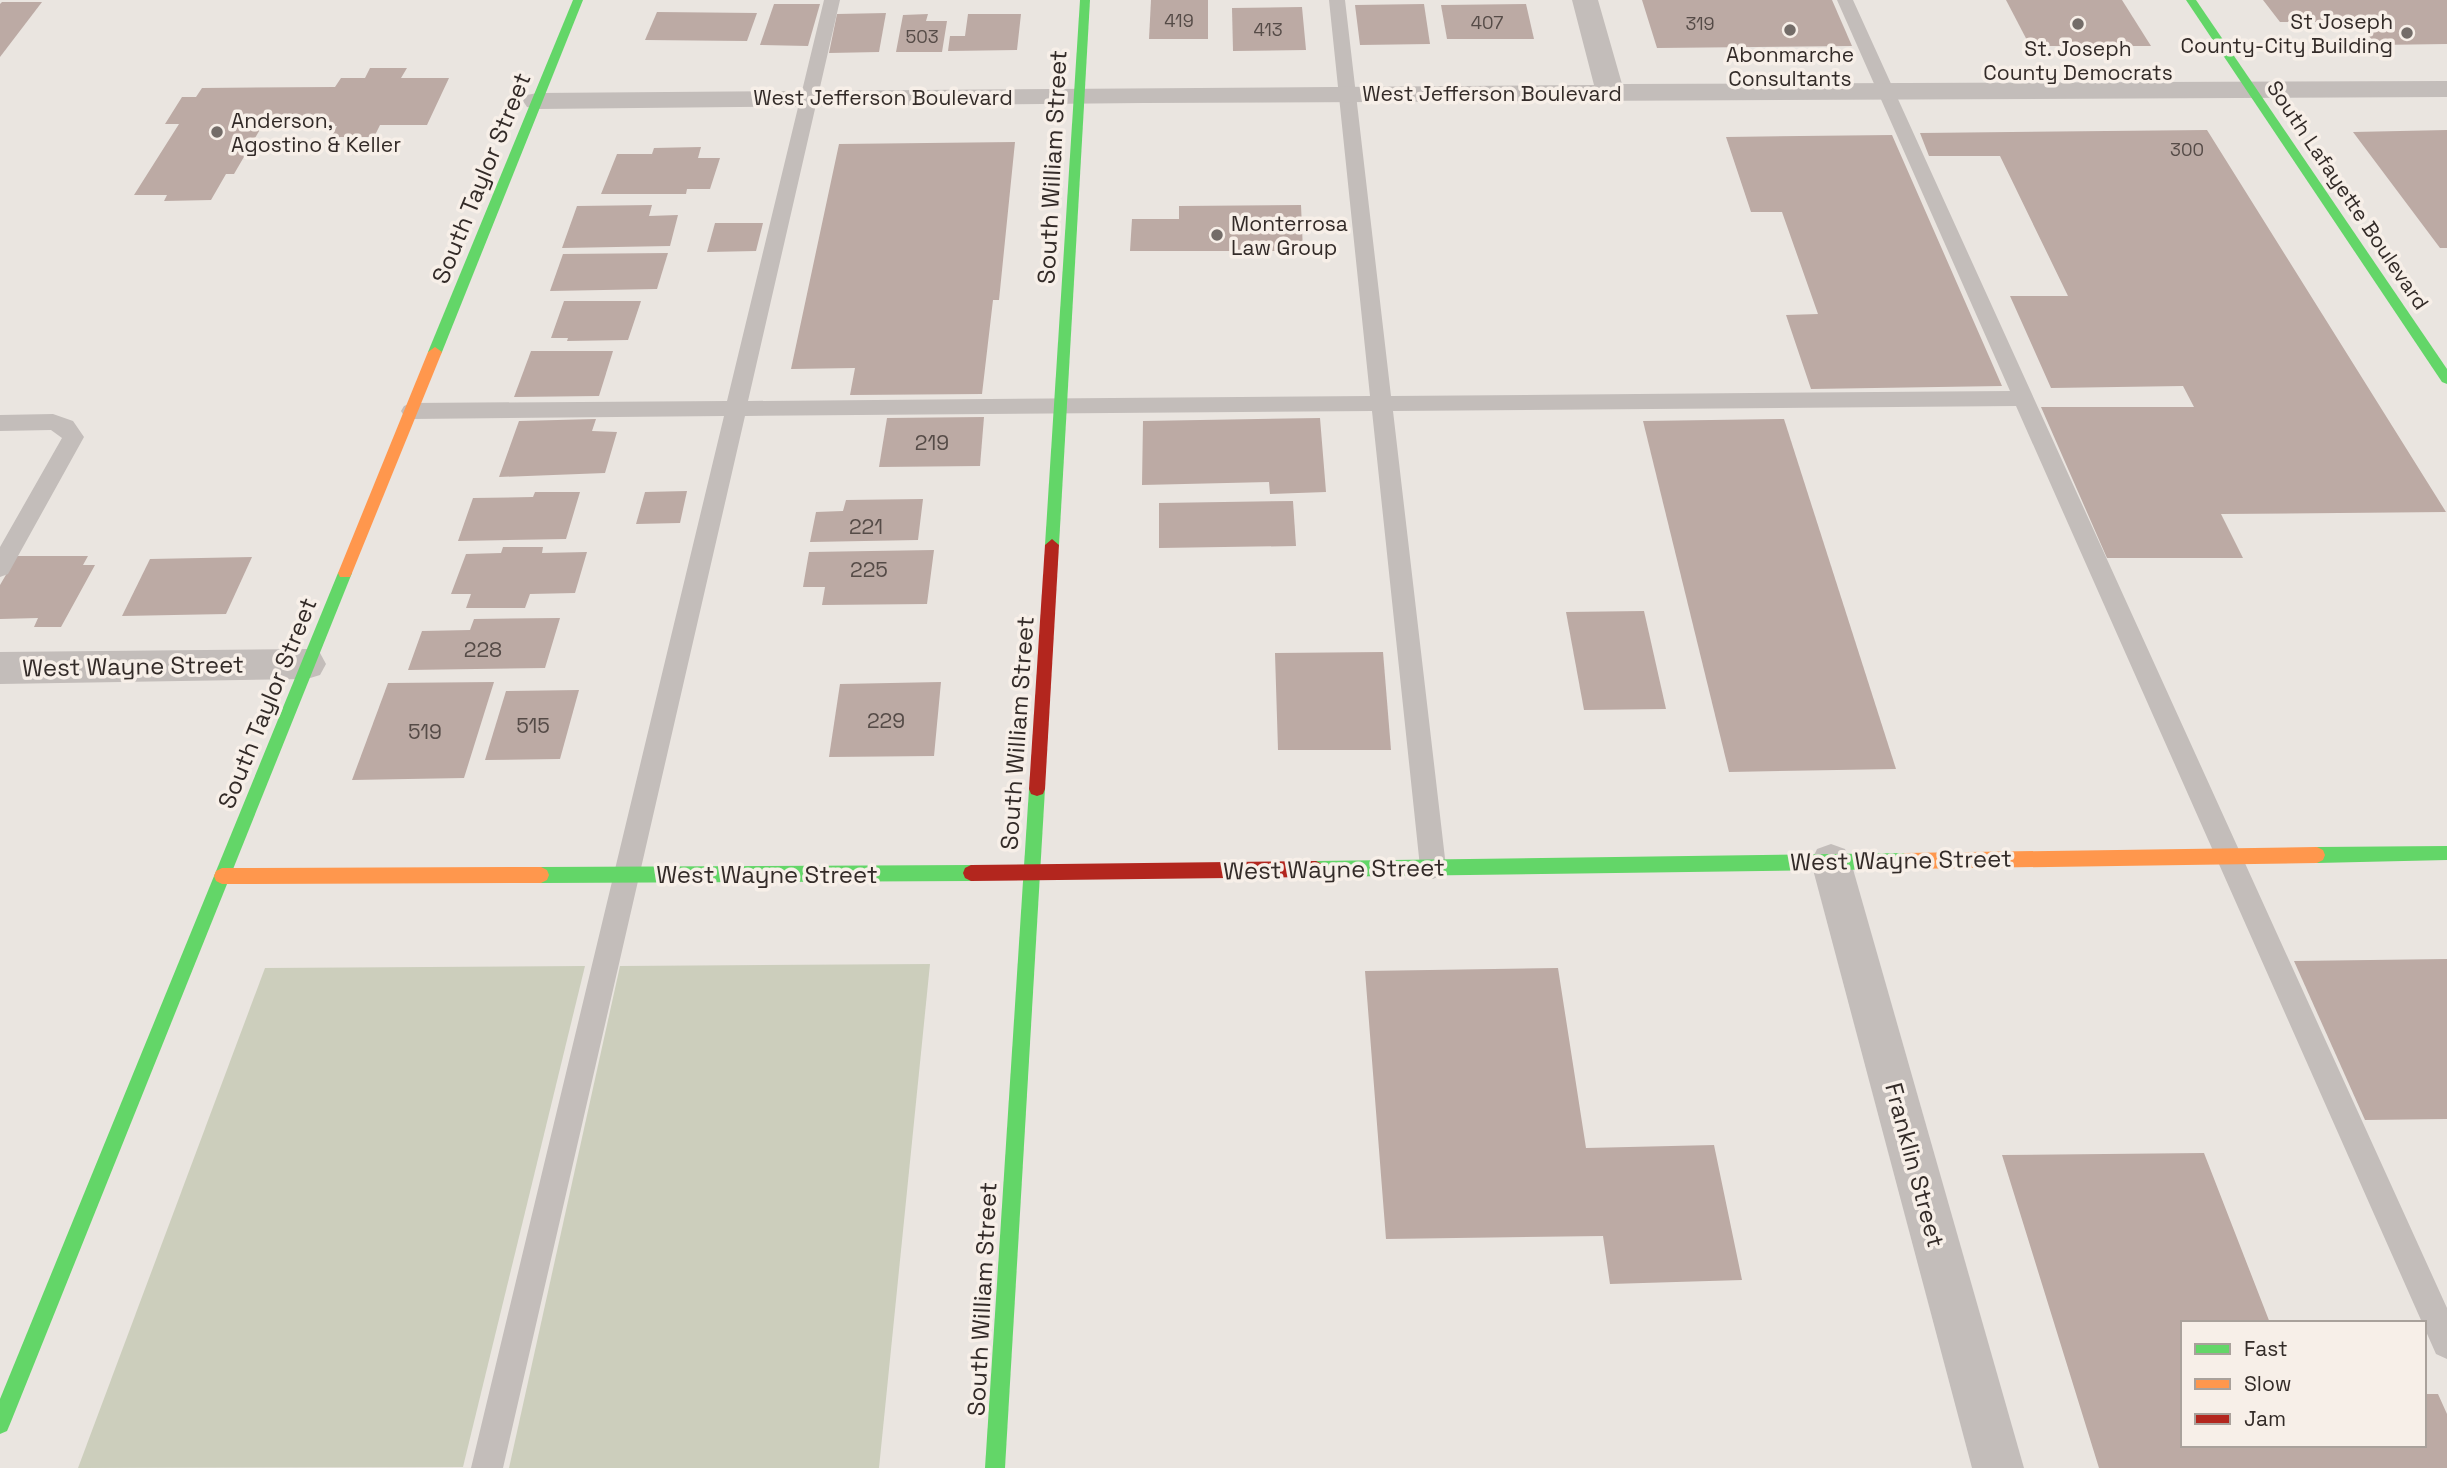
<svg xmlns="http://www.w3.org/2000/svg" width="2447" height="1468" font-family="'Space Grotesk',sans-serif">
  <style>
    .green { fill: #cccebc }
    .building { fill: #bcaaa4 }
    .lines { fill: none; stroke-linecap: round; stroke-linejoin: round }
    .lane { fill: #c3bdba; fill-rule: evenodd }
    .street { fill: #c3bdba; fill-rule: evenodd }
    .fast { fill: #63d668; fill-rule: evenodd }
    .slow { fill: #ff974d; fill-rule: evenodd }
    .jam { fill: #b3261e; fill-rule: evenodd }
    .poi-dot { fill: #736c68; stroke: #f7efe8; stroke-width: 2.5 }
    .labels { text-anchor: middle; dominant-baseline: central; stroke-width: 7; stroke-linejoin: round; paint-order: stroke }
    .far-number-label { font-size: 18px; fill: #554b47 }
    .far-poi-label { font-size: 21px; fill: #332b28; stroke: #f7efe8 }
    .far-street-label { font-size: 21px; fill: #332b28; stroke: #f7efe8 }
    .number-label { font-size: 21px; fill: #554b47 }
    .street-label { font-size: 24px; fill: #332b28; stroke: #f7efe8 }
  </style>
  <rect width="100%" height="100%" fill="#eae5e0"/>
  <g class="green">
    <path d="M 930,964 L 879,1468 L 509,1468 L 620,966 Z"/>
    <path d="M 585,966 L 463,1467 L 78,1468 L 265,968 Z"/>
  </g>
  <g class="building">
    <path d="M 1151,0 L 1208,0 L 1208,39 L 1149,39 Z"/>
    <path d="M 1642,0 L 1832,0 L 1852,46 L 1657,48 Z"/>
    <path d="M 2006,0 L 2122,0 L 2151,46 L 2030,46 Z"/>
    <path d="M 2263,0 L 2447,0 L 2447,44 L 2376,45 L 2358,22 L 2280,22 Z"/>
    <path d="M 2,2 L 42,2 L 0,57 L 0,4 Z"/>
    <path d="M 774,4 L 820,4 L 808,46 L 760,45 Z"/>
    <path d="M 1424,4 L 1430,44 L 1360,45 L 1355,5 Z"/>
    <path d="M 1526,4 L 1534,39 L 1447,39 L 1441,5 Z"/>
    <path d="M 1302,7 L 1306,50 L 1233,51 L 1232,8 Z"/>
    <path d="M 657,12 L 757,13 L 747,41 L 645,40 Z"/>
    <path d="M 886,13 L 879,52 L 829,53 L 837,14 Z"/>
    <path d="M 928,14 L 926,21 L 947,21 L 942,52 L 896,52 L 903,15 Z"/>
    <path d="M 968,14 L 1021,14 L 1017,50 L 948,51 L 950,36 L 965,36 Z"/>
    <path d="M 370,68 L 407,68 L 401,78 L 449,78 L 427,125 L 380,125 L 374,137 L 331,137 L 337,126 L 262,126 L 234,174 L 226,174 L 211,200 L 164,201 L 167,195 L 134,195 L 179,124 L 165,124 L 182,97 L 196,97 L 202,88 L 335,87 L 341,78 L 365,78 Z"/>
    <path d="M 2207,130 L 2446,512 L 2221,514 L 2243,558 L 2107,558 L 2041,407 L 2194,407 L 2183,386 L 2051,388 L 2010,296 L 2068,296 L 2000,156 L 1929,156 L 1920,133 Z"/>
    <path d="M 2447,130 L 2447,248 L 2440,248 L 2353,132 Z"/>
    <path d="M 1892,135 L 2002,386 L 1811,389 L 1786,315 L 1818,314 L 1782,212 L 1751,212 L 1726,137 Z"/>
    <path d="M 1015,142 L 999,300 L 993,300 L 982,394 L 850,395 L 855,368 L 791,369 L 839,144 Z"/>
    <path d="M 701,147 L 698,158 L 720,158 L 710,189 L 687,189 L 686,194 L 601,194 L 617,154 L 652,154 L 654,148 Z"/>
    <path d="M 652,205 L 649,216 L 678,215 L 670,246 L 562,248 L 577,206 Z"/>
    <path d="M 1301,205 L 1303,251 L 1130,251 L 1132,219 L 1179,219 L 1179,206 Z"/>
    <path d="M 715,223 L 763,223 L 756,251 L 707,252 Z"/>
    <path d="M 668,253 L 657,289 L 550,291 L 563,254 Z"/>
    <path d="M 564,301 L 641,301 L 628,340 L 567,341 L 568,338 L 551,338 Z"/>
    <path d="M 531,351 L 613,351 L 599,396 L 514,397 Z"/>
    <path d="M 984,417 L 980,466 L 879,467 L 887,418 Z"/>
    <path d="M 1320,418 L 1326,492 L 1270,494 L 1269,482 L 1142,485 L 1143,421 Z"/>
    <path d="M 596,419 L 592,431 L 617,432 L 605,473 L 499,477 L 519,421 Z"/>
    <path d="M 1784,419 L 1896,769 L 1729,772 L 1643,421 Z"/>
    <path d="M 687,491 L 680,523 L 636,524 L 645,492 Z"/>
    <path d="M 535,492 L 580,492 L 566,539 L 458,541 L 473,498 L 533,497 Z"/>
    <path d="M 923,499 L 918,540 L 810,542 L 816,512 L 843,511 L 846,500 Z"/>
    <path d="M 1293,501 L 1296,546 L 1159,548 L 1159,503 Z"/>
    <path d="M 503,547 L 543,547 L 542,553 L 587,552 L 575,593 L 530,594 L 525,608 L 466,608 L 471,594 L 451,594 L 466,554 L 501,553 Z"/>
    <path d="M 934,550 L 927,604 L 822,605 L 825,587 L 803,587 L 809,552 Z"/>
    <path d="M 17,556 L 88,556 L 83,565 L 95,565 L 61,627 L 34,627 L 38,618 L 0,619 L 0,585 Z"/>
    <path d="M 252,557 L 226,614 L 122,616 L 150,559 Z"/>
    <path d="M 1644,611 L 1666,709 L 1584,710 L 1566,612 Z"/>
    <path d="M 560,618 L 545,668 L 408,670 L 422,631 L 470,630 L 474,619 Z"/>
    <path d="M 1383,652 L 1391,750 L 1278,750 L 1275,653 Z"/>
    <path d="M 494,682 L 464,778 L 352,780 L 388,683 Z"/>
    <path d="M 941,682 L 934,756 L 829,757 L 840,684 Z"/>
    <path d="M 579,690 L 560,759 L 485,760 L 506,691 Z"/>
    <path d="M 2447,959 L 2447,1119 L 2365,1120 L 2294,961 Z"/>
    <path d="M 1558,968 L 1586,1148 L 1714,1145 L 1742,1280 L 1610,1284 L 1603,1236 L 1386,1239 L 1365,971 Z"/>
    <path d="M 2204,1153 L 2270,1323 L 2183,1323 L 2183,1445 L 2424,1445 L 2424,1394 L 2438,1394 L 2447,1414 L 2447,1468 L 2099,1468 L 2002,1155 Z"/>
  </g>
  <g class="lines">
    <g class="lane">
      <path d="M 824,0 L 840,0 L 748,401 L 1370,396 L 1329,0 L 1345,0 L 1391,396 L 2010,391 L 1837,0 L 1853,0 L 2447,1308 L 2447,1359 L 2436,1354 L 2016,406 L 1393,411 L 1446,867 L 1442,875 L 1433,879 L 1424,875 L 1420,867 L 1372,411 L 745,416 L 503,1468 L 471,1468 L 724,416 L 411,419 L 404,416 L 401,411 L 404,406 L 411,403 L 727,401 Z"/>
      <path d="M 53,414 L 73,421 L 84,437 L 8,574 L 0,577 L 0,547 L 62,438 L 51,430 L 0,431 L 0,415 Z"/>
    </g>
    <g class="street">
      <path d="M 1572,0 L 1598,0 L 1622,84 L 2447,81 L 2447,97 L 1143,103 L 537,109 L 527,107 L 523,101 L 527,95 L 537,93 L 1594,85 Z"/>
      <path d="M 307,649 L 320,653 L 326,664 L 320,675 L 307,679 L 0,684 L 0,652 Z"/>
      <path d="M 1831,844 L 1845,849 L 1851,862 L 2024,1468 L 1972,1468 L 1811,862 L 1817,849 Z"/>
    </g>
    <g class="fast">
      <path d="M 573,0 L 583,0 L 442,352 L 440,355 L 430,355 L 428,352 Z"/>
      <path d="M 1080,0 L 1090,0 L 1059,545 L 1052,551 L 1045,545 Z"/>
      <path d="M 2186,0 L 2196,0 L 2447,369 L 2447,384 L 2442,382 Z"/>
      <path d="M 345,567 L 352,573 L 10,1424 L 7,1431 L 0,1434 L 0,1399 L 338,573 Z"/>
      <path d="M 1037,782 L 1043,784 L 1045,789 L 1005,1468 L 985,1468 L 1029,789 L 1031,784 Z"/>
      <path d="M 2447,846 L 2447,860 L 2317,863 L 2311,860 L 2309,855 L 2311,850 L 2317,847 Z"/>
      <path d="M 1905,853 L 1911,856 L 1913,861 L 1911,866 L 1905,869 L 1316,877 L 1310,874 L 1308,869 L 1310,864 L 1316,861 Z"/>
      <path d="M 971,865 L 977,868 L 979,873 L 977,878 L 971,881 L 541,883 L 535,880 L 533,875 L 535,870 L 541,867 Z"/>
    </g>
    <g class="slow">
      <path d="M 435,347 L 442,352 L 352,573 L 350,577 L 340,577 L 338,573 L 428,352 Z"/>
      <path d="M 2317,847 L 2323,850 L 2325,855 L 2323,860 L 2317,863 L 1905,869 L 1899,866 L 1897,861 L 1899,856 L 1905,853 Z"/>
      <path d="M 541,867 L 547,870 L 549,875 L 547,880 L 541,883 L 222,884 L 216,881 L 214,876 L 216,871 L 222,868 Z"/>
    </g>
    <g class="jam">
      <path d="M 1052,539 L 1059,545 L 1045,789 L 1043,794 L 1037,796 L 1031,794 L 1029,789 L 1045,545 Z"/>
      <path d="M 1316,861 L 1322,864 L 1324,869 L 1322,874 L 1316,877 L 971,881 L 965,878 L 963,873 L 965,868 L 971,865 Z"/>
    </g>
  </g>
  <g class="poi-dot">
    <circle cx="2078" cy="24" r="7"/>
    <circle cx="1790" cy="30" r="7"/>
    <circle cx="2407" cy="33" r="7"/>
    <circle cx="217" cy="132" r="7"/>
    <circle cx="1217" cy="235" r="7"/>
  </g>
  <g class="labels">
    <g class="far-number-label">
      <text x="1179" y="20">419</text>
      <text x="1487" y="22">407</text>
      <text x="1700" y="23">319</text>
      <text x="1268" y="29">413</text>
      <text x="922" y="36">503</text>
      <text x="2187" y="149">300</text>
    </g>
    <g class="far-poi-label">
      <text x="2393" y="21" text-anchor="end">St Joseph<tspan x="2393" dy="24">County-City Building</tspan></text>
      <text x="2078" y="48">St. Joseph<tspan x="2078" dy="24">County Democrats</tspan></text>
      <text x="1790" y="54">Abonmarche<tspan x="1790" dy="24">Consultants</tspan></text>
      <text x="231" y="120" text-anchor="start">Anderson,<tspan x="231" dy="24">Agostino &amp; Keller</tspan></text>
      <text x="1231" y="223" text-anchor="start">Monterrosa<tspan x="1231" dy="24">Law Group</tspan></text>
    </g>
    <g class="far-street-label">
      <text x="1492" y="93">West Jefferson Boulevard</text>
      <text x="883" y="97">West Jefferson Boulevard</text>
      <text transform="translate(2348 195) rotate(56)">South Lafayette Boulevard</text>
    </g>
    <g class="number-label">
      <text x="932" y="442">219</text>
      <text x="866" y="526">221</text>
      <text x="869" y="569">225</text>
      <text x="483" y="649">228</text>
      <text x="886" y="720">229</text>
      <text x="533" y="725">515</text>
      <text x="425" y="731">519</text>
    </g>
    <g class="street-label">
      <text transform="translate(1052 167) rotate(-87)">South William Street</text>
      <text transform="translate(481 178) rotate(-68)">South Taylor Street</text>
      <text transform="translate(133 666) rotate(-1)">West Wayne Street</text>
      <text transform="translate(267 703) rotate(-68)">South Taylor Street</text>
      <text transform="translate(1017 733) rotate(-86)">South William Street</text>
      <text transform="translate(1901 860) rotate(-1)">West Wayne Street</text>
      <text transform="translate(1334 869) rotate(-1)">West Wayne Street</text>
      <text x="767" y="874">West Wayne Street</text>
      <text transform="translate(1915 1165) rotate(75)">Franklin Street</text>
      <text transform="translate(982 1299) rotate(-87)">South William Street</text>
    </g>
  </g>
  <rect x="2181" y="1321" width="245" height="126" fill="#f7efe8" stroke="#a9a19b" stroke-width="2"/>
  <rect x="2195" y="1344" width="35" height="10" fill="#63d668" stroke="#a9a19b" stroke-width="2"/>
  <text x="2244" y="1356" font-size="21" fill="#332b28">Fast</text>
  <rect x="2195" y="1379" width="35" height="10" fill="#ff974d" stroke="#a9a19b" stroke-width="2"/>
  <text x="2244" y="1391" font-size="21" fill="#332b28">Slow</text>
  <rect x="2195" y="1414" width="35" height="10" fill="#b3261e" stroke="#a9a19b" stroke-width="2"/>
  <text x="2244" y="1426" font-size="21" fill="#332b28">Jam</text>
</svg>
